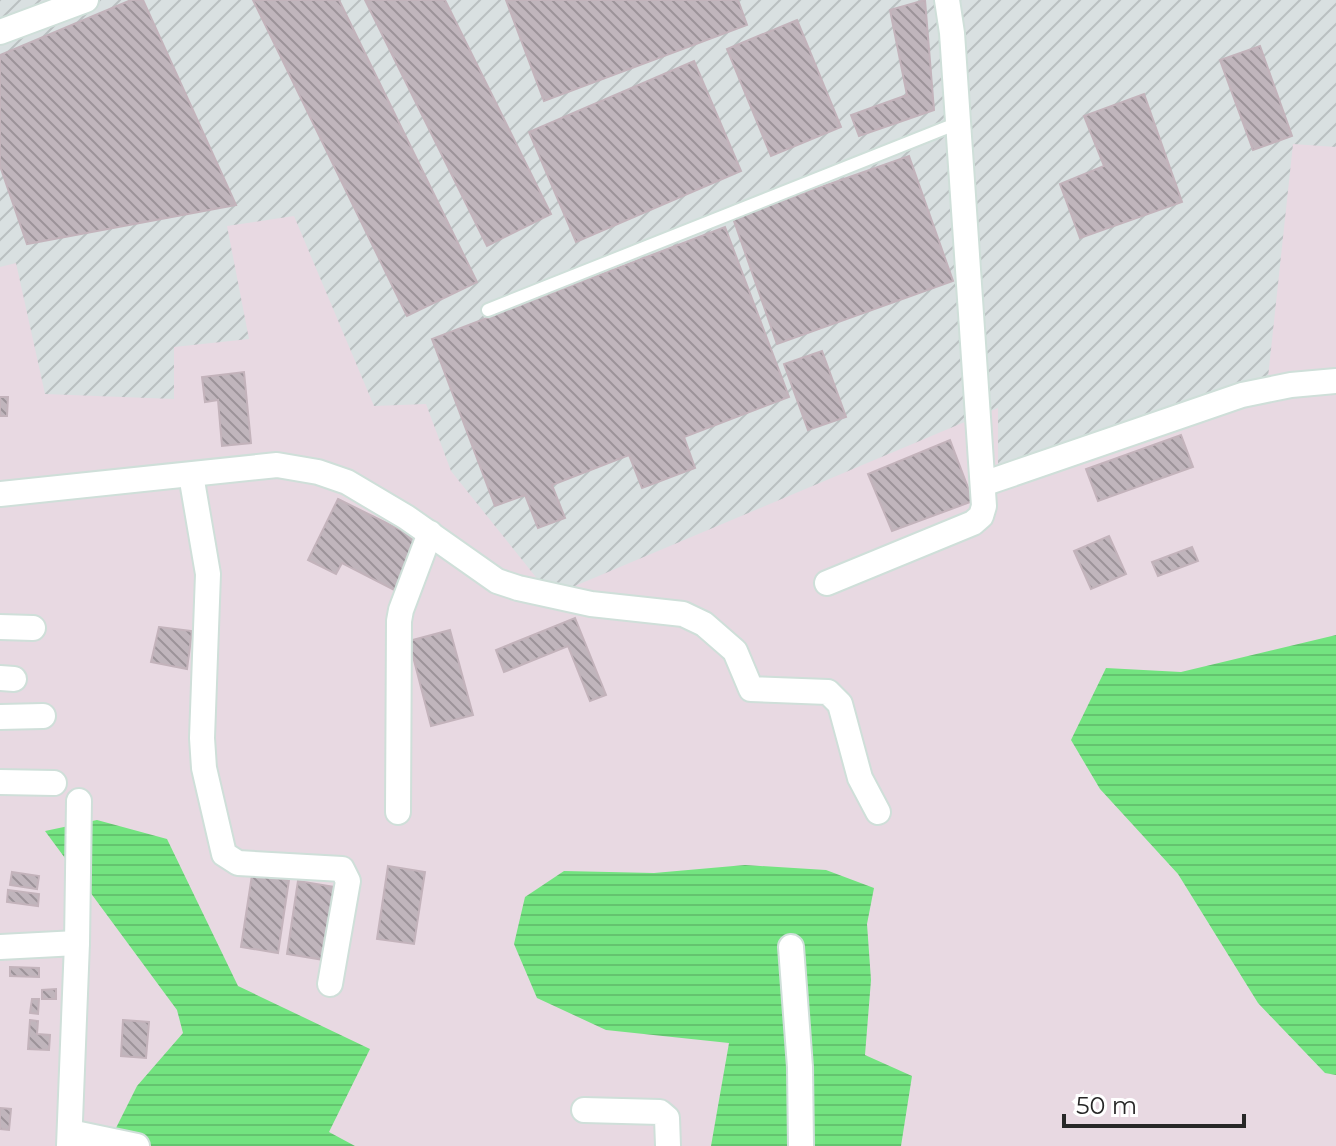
<svg xmlns="http://www.w3.org/2000/svg" width="1336" height="1146" font-family="Montserrat,sans-serif">
  <style>
    .industrial { fill: url(#industrial-furrows) }
    .water { fill: url(#water-rules) }
    .building { fill: url(#building-back-hatch); stroke: #c3b3bb; stroke-width: 2 }
    .lines { fill: none; stroke-linecap: round; stroke-linejoin: round }
    .service-casing { stroke: #cfdfd9; stroke-width: 16 }
    .minor-casing { stroke: #cfdfd9; stroke-width: 28 }
    .service { stroke: #fff; stroke-width: 12 }
    .minor { stroke: #fff; stroke-width: 24 }
  </style>
  <defs>
    <pattern id="industrial-furrows" width="10" height="10" patternUnits="userSpaceOnUse" patternTransform="scale(2)"><rect width="10" height="10" fill="#d9e0e1"/><path d="M-1 1l2-2M0 10L10 0M9 11l2-2" fill="none" stroke="#bac0c1"/></pattern>
    <pattern id="water-rules" width="6" height="5" patternUnits="userSpaceOnUse" patternTransform="scale(2)"><rect width="6" height="5" fill="#73e380"/><path d="M0 2.5h6" fill="none" stroke="#64c36f"/></pattern>
    <pattern id="building-back-hatch" width="6" height="6" patternUnits="userSpaceOnUse" patternTransform="scale(2)"><rect width="6" height="6" fill="#c0b5bc"/><path d="M-1 5l2 2M0 0l6 6M5-1l2 2" fill="none" stroke="#9c9399"/></pattern>
  </defs>
  <rect width="100%" height="100%" fill="#e8d9e2"/>
  <path class="industrial" d="M 0,0 L 1336,0 L 1336,147 L 1293,144 L 1266,396 L 998,492 L 998,408 L 551,596 L 451,471 L 426,404 L 374,406 L 294,216 L 227,226 L 249,339 L 174,347 L 174,399 L 45,394 L 16,263 L 0,267 Z"/>
  <g class="water">
    <path d="M 1336,635 L 1336,1075 L 1325,1073 L 1258,1003 L 1178,874 L 1100,789 L 1071,740 L 1106,668 L 1181,672 Z"/>
    <path d="M 97,820 L 167,839 L 238,986 L 370,1049 L 329,1132 L 355,1146 L 107,1146 L 137,1086 L 183,1033 L 177,1010 L 45,831 Z"/>
    <path d="M 745,865 L 826,870 L 874,888 L 867,924 L 871,980 L 865,1055 L 912,1076 L 901,1146 L 711,1146 L 729,1043 L 606,1030 L 537,998 L 514,944 L 525,897 L 564,871 L 654,873 Z"/>
  </g>
  <g class="building">
    <path d="M 131,0 L 143,0 L 236,205 L 27,244 L 0,166 L 0,55 Z"/>
    <path d="M 253,0 L 339,0 L 477,282 L 407,316 Z"/>
    <path d="M 365,0 L 445,0 L 551,214 L 487,246 Z"/>
    <path d="M 506,0 L 738,0 L 747,25 L 544,101 Z"/>
    <path d="M 925,0 L 934,110 L 859,136 L 851,115 L 907,95 L 890,10 Z"/>
    <path d="M 797,20 L 841,127 L 771,156 L 727,49 Z"/>
    <path d="M 1260,46 L 1292,136 L 1253,150 L 1220,60 Z"/>
    <path d="M 694,61 L 741,171 L 576,242 L 529,132 Z"/>
    <path d="M 1144,94 L 1182,202 L 1080,238 L 1060,184 L 1104,166 L 1084,116 Z"/>
    <path d="M 909,156 L 953,281 L 777,344 L 733,218 Z"/>
    <path d="M 725,227 L 789,397 L 684,437 L 695,468 L 642,488 L 629,455 L 552,485 L 565,518 L 538,528 L 525,495 L 495,506 L 432,339 Z"/>
    <path d="M 822,351 L 846,417 L 808,430 L 784,364 Z"/>
    <path d="M 244,372 L 251,443 L 222,446 L 218,400 L 205,402 L 202,377 Z"/>
    <path d="M 0,397 L 8,397 L 7,416 L 0,416 Z"/>
    <path d="M 1181,435 L 1193,467 L 1098,501 L 1086,469 Z"/>
    <path d="M 950,440 L 973,501 L 892,531 L 868,474 Z"/>
    <path d="M 338,499 L 423,541 L 398,592 L 342,563 L 336,574 L 308,560 Z"/>
    <path d="M 1109,536 L 1126,574 L 1091,589 L 1074,551 Z"/>
    <path d="M 1192,547 L 1198,561 L 1158,576 L 1152,562 Z"/>
    <path d="M 575,618 L 606,695 L 590,701 L 568,646 L 504,672 L 496,650 Z"/>
    <path d="M 159,627 L 192,631 L 187,669 L 151,662 Z"/>
    <path d="M 450,630 L 473,715 L 431,726 L 409,641 Z"/>
    <path d="M 388,866 L 425,872 L 414,944 L 377,939 Z"/>
    <path d="M 12,872 L 39,876 L 37,889 L 10,885 Z"/>
    <path d="M 252,875 L 289,880 L 278,953 L 241,947 Z"/>
    <path d="M 298,881 L 335,887 L 324,960 L 287,954 Z"/>
    <path d="M 8,890 L 39,894 L 38,906 L 7,902 Z"/>
    <path d="M 10,967 L 39,968 L 39,977 L 10,976 Z"/>
    <path d="M 56,989 L 56,999 L 42,999 L 42,990 Z"/>
    <path d="M 32,999 L 39,999 L 38,1014 L 30,1013 Z"/>
    <path d="M 30,1020 L 38,1021 L 37,1034 L 50,1035 L 49,1050 L 28,1049 Z"/>
    <path d="M 123,1020 L 149,1022 L 146,1058 L 121,1056 Z"/>
    <path d="M 0,1108 L 11,1109 L 9,1130 L 0,1129 Z"/>
  </g>
  <g class="lines">
    <g class="service-casing">
      <path id="service" d="M 488,310 L 958,123"/>
    </g>
    <g class="minor-casing">
      <g id="minor">
        <path d="M 0,32 L 86,0"/>
        <path d="M 191,475 L 208,574 L 202,738 L 204,768 L 224,854 L 238,863 L 342,869 L 348,881 L 330,984"/>
        <path d="M 983,484 L 1242,395 L 1291,385 L 1336,381"/>
        <path d="M 0,494 L 277,465 L 318,472 L 347,482 L 406,517 L 497,581 L 518,588 L 591,604 L 683,614 L 704,624 L 735,651 L 751,689 L 828,692 L 840,704 L 860,778 L 878,812"/>
        <path d="M 827,583 L 973,523 L 981,516 L 984,506 L 952,33 L 947,0"/>
        <path d="M 0,627 L 33,628"/>
        <path d="M 0,678 L 14,679"/>
        <path d="M 0,717 L 43,716"/>
        <path d="M 0,782 L 54,783"/>
        <path d="M 398,812 L 399,621 L 401,610 L 430,533"/>
        <path d="M 0,947 L 77,943"/>
        <path d="M 791,947 L 800,1067 L 801,1146"/>
        <path d="M 584,1110 L 660,1112 L 667,1118 L 668,1146"/>
        <path d="M 70,1132 L 137,1146"/>
        <path d="M 69,1146 L 77,943 L 79,801"/>
      </g>
    </g>
    <use href="#service" class="service"/>
    <use href="#minor" class="minor"/>
  </g>
  <path d="M1064 1114v12h180v-12" fill="none" stroke="#272727" stroke-width="4"/>
  <text x="1076" y="1114" font-size="24" fill="#272727" stroke="#ffffff" stroke-width="6" paint-order="stroke">50 m</text>
</svg>
